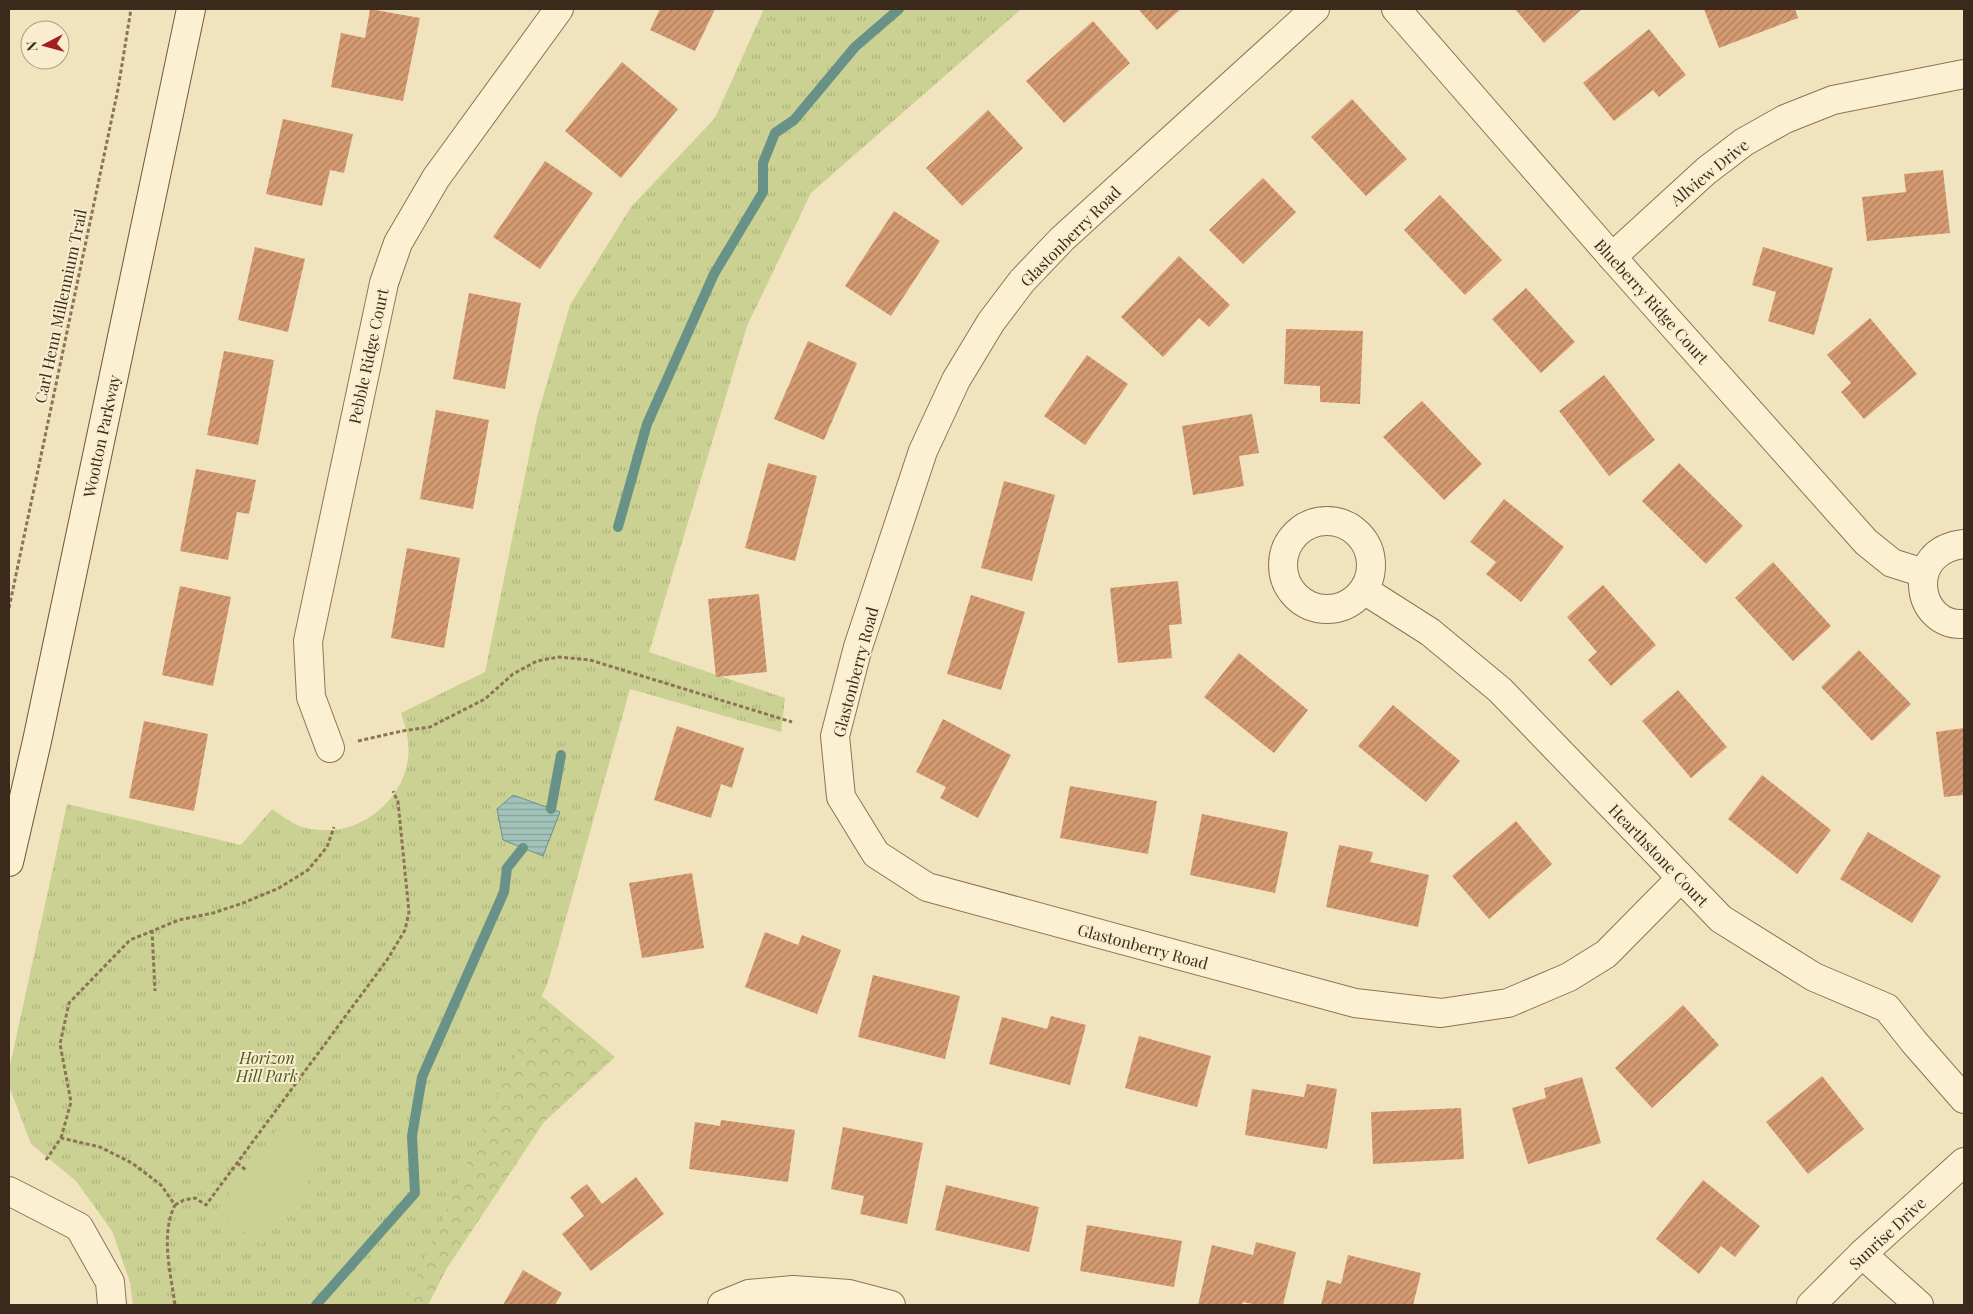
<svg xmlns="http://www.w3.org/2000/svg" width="1973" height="1314" font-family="'Playfair Display',serif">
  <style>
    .forest { fill: url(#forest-crowns) }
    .park { fill: url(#park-tufts) }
    .pitch { fill: #cad192 }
    .water { fill: url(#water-rules); stroke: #689288 }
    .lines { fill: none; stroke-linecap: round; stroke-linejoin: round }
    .stream { stroke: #689288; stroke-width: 10 }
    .building { fill: url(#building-hatch) }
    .minor-casing { stroke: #8d7355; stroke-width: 30 }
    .secondary-casing { stroke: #6e5439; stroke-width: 30 }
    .path { stroke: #8d7355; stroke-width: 3; stroke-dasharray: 4 2.5; stroke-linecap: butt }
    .minor { stroke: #fcf0d3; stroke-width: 28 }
    .secondary { stroke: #fcf0d3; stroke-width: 28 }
    .labels { text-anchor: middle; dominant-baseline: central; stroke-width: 4; stroke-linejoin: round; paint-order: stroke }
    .street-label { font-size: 16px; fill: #3b2a1b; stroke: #f9edcf }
    .park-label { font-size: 16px; font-style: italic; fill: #4b5920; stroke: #f9edcf }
  </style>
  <defs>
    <pattern id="forest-crowns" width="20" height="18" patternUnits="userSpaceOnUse" patternTransform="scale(1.25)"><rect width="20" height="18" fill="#cad192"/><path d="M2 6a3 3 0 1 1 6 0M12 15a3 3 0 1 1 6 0" fill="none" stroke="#aeb47d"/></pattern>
    <pattern id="park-tufts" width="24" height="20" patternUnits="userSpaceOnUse" patternTransform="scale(1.25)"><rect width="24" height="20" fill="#cad192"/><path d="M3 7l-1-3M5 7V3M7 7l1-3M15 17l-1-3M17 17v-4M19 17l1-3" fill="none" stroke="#aeb47d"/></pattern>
    <pattern id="water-rules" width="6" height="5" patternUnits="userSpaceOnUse" patternTransform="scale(1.25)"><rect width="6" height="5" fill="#a2c3ba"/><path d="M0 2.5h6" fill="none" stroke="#859f96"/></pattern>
    <pattern id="building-hatch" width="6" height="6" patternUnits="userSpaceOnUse" patternTransform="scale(1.25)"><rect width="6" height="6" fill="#d49a71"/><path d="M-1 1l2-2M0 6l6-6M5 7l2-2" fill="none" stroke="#ad7e5c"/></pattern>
  </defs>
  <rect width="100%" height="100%" fill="#f2e3bf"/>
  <path class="forest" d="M 521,979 L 615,1057 L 544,1122 L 447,1268 L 428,1305 L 256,1305 Z"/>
  <path class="park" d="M 764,9 L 1021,9 L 811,193 L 747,326 L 649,652 L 785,698 L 781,732 L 630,689 L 548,982 L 404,1305 L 133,1305 L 130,1282 L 112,1231 L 76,1181 L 31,1144 L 9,1086 L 9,1070 L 67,804 L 241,845 L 272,809 C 281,815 292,824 302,827 C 311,829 324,831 333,830 C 369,827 404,796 408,758 C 410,742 406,728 401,713 L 485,672 L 537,417 L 570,305 L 631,207 L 715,118 Z"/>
  <path class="pitch" d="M 277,1129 L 322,1163 L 261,1245 L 216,1211 Z"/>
  <path class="water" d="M 513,795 L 560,812 L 543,856 L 503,840 L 497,809 Z"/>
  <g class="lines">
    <g class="stream">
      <path d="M 618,527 L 647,424 L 714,274 L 763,192 L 763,163 L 775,133 L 794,120 L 855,47 L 899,9"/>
      <path d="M 551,809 L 561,755"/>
      <path d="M 316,1305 L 415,1193 L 412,1136 L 422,1077 L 504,892 L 507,868 L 523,848"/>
    </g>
  </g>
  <g class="building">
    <path d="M 370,9 L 420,18 L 403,101 L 331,87 L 341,33 L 365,38 Z"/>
    <path d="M 660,9 L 715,9 L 695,51 L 650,30 Z"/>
    <path d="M 1138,9 L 1181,9 L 1157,30 Z"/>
    <path d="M 1515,9 L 1582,9 L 1544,43 Z"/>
    <path d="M 1704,9 L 1795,9 L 1798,18 L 1719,48 Z"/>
    <path d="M 1093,21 L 1130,63 L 1064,123 L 1026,81 Z"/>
    <path d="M 1649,29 L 1686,75 L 1659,97 L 1653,90 L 1614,121 L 1583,83 Z"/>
    <path d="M 622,62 L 678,109 L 621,178 L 565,131 Z"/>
    <path d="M 1352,99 L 1407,159 L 1366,196 L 1311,137 Z"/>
    <path d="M 988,110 L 1023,148 L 962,206 L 926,168 Z"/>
    <path d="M 283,119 L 353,134 L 344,173 L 330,170 L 322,206 L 266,194 Z"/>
    <path d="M 545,161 L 593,193 L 540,269 L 493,237 Z"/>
    <path d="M 1943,170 L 1950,233 L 1867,241 L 1862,197 L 1906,192 L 1904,174 Z"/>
    <path d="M 1263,178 L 1296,212 L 1243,264 L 1209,230 Z"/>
    <path d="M 1440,195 L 1502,260 L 1465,295 L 1404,230 Z"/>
    <path d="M 894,211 L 940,241 L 891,316 L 845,286 Z"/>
    <path d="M 255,247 L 305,259 L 288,332 L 238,320 Z"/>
    <path d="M 1763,247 L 1833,268 L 1814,335 L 1768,321 L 1776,292 L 1752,285 Z"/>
    <path d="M 1179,256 L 1230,305 L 1209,327 L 1199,318 L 1163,357 L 1121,317 Z"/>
    <path d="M 1526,288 L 1575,342 L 1541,373 L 1492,319 Z"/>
    <path d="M 469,293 L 521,303 L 505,389 L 453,379 Z"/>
    <path d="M 1870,318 L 1917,374 L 1864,419 L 1841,392 L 1851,383 L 1827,355 Z"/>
    <path d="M 1286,329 L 1363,331 L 1360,404 L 1320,402 L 1320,386 L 1284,384 Z"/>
    <path d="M 808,341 L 857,363 L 824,440 L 774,419 Z"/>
    <path d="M 224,351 L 274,360 L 258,445 L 207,435 Z"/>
    <path d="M 1087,355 L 1128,384 L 1085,445 L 1044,416 Z"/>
    <path d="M 1604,375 L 1655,440 L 1609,476 L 1559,411 Z"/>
    <path d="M 1422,401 L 1482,464 L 1444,500 L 1383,437 Z"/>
    <path d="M 436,410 L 489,420 L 473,509 L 420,499 Z"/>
    <path d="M 1252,414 L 1259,453 L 1239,456 L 1244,486 L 1193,495 L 1182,426 Z"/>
    <path d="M 768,463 L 817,476 L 795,561 L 745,548 Z"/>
    <path d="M 1679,463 L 1743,526 L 1706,564 L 1642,501 Z"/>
    <path d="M 196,469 L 256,480 L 249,514 L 237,512 L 228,560 L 180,551 Z"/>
    <path d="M 1004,481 L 1055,495 L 1032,581 L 981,568 Z"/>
    <path d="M 1504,499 L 1564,547 L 1521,602 L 1486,574 L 1496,562 L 1470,542 Z"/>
    <path d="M 407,548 L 460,558 L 444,648 L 391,638 Z"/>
    <path d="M 1773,562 L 1831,626 L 1793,661 L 1735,598 Z"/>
    <path d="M 1178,581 L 1182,624 L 1169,625 L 1172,658 L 1118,663 L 1110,588 Z"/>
    <path d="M 1603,585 L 1656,645 L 1611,686 L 1588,660 L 1597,652 L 1567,617 Z"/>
    <path d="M 180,586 L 231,597 L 213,686 L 162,675 Z"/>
    <path d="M 759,594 L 767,672 L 716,677 L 708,599 Z"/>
    <path d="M 971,595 L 1025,612 L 1001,690 L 947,674 Z"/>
    <path d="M 1859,650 L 1911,704 L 1872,741 L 1821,687 Z"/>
    <path d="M 1239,653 L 1308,710 L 1274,753 L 1204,697 Z"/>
    <path d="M 1678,690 L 1727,747 L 1691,778 L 1642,721 Z"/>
    <path d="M 1393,705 L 1460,761 L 1426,802 L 1358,746 Z"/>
    <path d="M 943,719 L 1011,755 L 978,818 L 940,798 L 946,787 L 916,772 Z"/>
    <path d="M 144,721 L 208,734 L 194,811 L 129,798 Z"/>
    <path d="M 677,726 L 744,748 L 732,788 L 721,784 L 711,818 L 654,800 Z"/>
    <path d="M 1964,728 L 1964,795 L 1944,797 L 1936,732 Z"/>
    <path d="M 1762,775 L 1831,830 L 1797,874 L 1728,819 Z"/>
    <path d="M 1070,786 L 1157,801 L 1148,854 L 1060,838 Z"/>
    <path d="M 1202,814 L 1288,832 L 1275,893 L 1190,875 Z"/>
    <path d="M 1516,821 L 1552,864 L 1489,919 L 1452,876 Z"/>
    <path d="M 1868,832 L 1941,876 L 1912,923 L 1840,879 Z"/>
    <path d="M 1339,845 L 1373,852 L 1370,862 L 1429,875 L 1418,927 L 1326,907 Z"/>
    <path d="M 692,873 L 704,948 L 642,958 L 629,883 Z"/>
    <path d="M 765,932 L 798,945 L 802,935 L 841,950 L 817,1014 L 745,987 Z"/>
    <path d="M 873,975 L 960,996 L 945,1059 L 858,1037 Z"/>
    <path d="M 1683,1005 L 1719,1045 L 1652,1108 L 1615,1068 Z"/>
    <path d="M 1051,1016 L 1086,1025 L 1070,1085 L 989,1064 L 1002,1017 L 1047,1029 Z"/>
    <path d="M 1139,1036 L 1211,1056 L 1197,1107 L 1125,1088 Z"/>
    <path d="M 1822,1076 L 1864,1129 L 1808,1174 L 1766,1122 Z"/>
    <path d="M 1582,1077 L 1601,1143 L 1528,1164 L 1512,1108 L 1546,1098 L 1544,1088 Z"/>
    <path d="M 1307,1084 L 1337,1089 L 1327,1149 L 1245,1135 L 1252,1089 L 1304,1097 Z"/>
    <path d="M 1461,1108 L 1464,1159 L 1373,1164 L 1371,1112 Z"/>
    <path d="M 721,1120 L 795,1130 L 788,1182 L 689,1169 L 695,1122 L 720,1126 Z"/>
    <path d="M 843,1127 L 923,1143 L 907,1224 L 860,1214 L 864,1196 L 831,1189 Z"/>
    <path d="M 636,1177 L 664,1214 L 591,1271 L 562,1234 L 584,1216 L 570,1197 L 587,1184 L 602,1204 Z"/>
    <path d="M 1703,1180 L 1760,1226 L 1735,1257 L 1721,1246 L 1699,1274 L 1656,1239 Z"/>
    <path d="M 946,1185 L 1039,1207 L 1029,1252 L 935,1230 Z"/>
    <path d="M 1087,1225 L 1182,1241 L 1174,1287 L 1080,1271 Z"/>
    <path d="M 1256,1242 L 1296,1252 L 1283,1305 L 1257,1305 L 1243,1302 L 1242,1305 L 1198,1305 L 1212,1245 L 1253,1255 Z"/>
    <path d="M 1348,1255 L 1421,1273 L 1413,1305 L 1321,1305 L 1327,1280 L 1341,1284 Z"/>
    <path d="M 523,1270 L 562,1293 L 555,1305 L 503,1305 Z"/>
  </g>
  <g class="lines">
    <g class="minor-casing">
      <g id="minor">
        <path d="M 1315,9 L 1062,239 L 1022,281 L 991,322 L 956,380 L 923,451 L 858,647 L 835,736 L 841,797 L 876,854 L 927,887 L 1355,1003 L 1441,1013 L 1508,1003 L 1569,977 L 1606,954 L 1680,879"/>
        <path d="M 1396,9 L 1612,257 L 1866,542 L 1892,563 L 1924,573"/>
        <path d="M 1612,257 L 1706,171 L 1744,142 L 1785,119 L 1833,100 L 1964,74"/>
        <circle cx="1327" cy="565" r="44"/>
        <path d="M 1964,544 C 1904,550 1915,627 1964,624"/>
        <path d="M 1364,590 L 1430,632 L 1500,690 L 1721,919 L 1814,977 L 1887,1008 L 1914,1042 L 1964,1099"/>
        <path d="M 330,748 L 311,697 L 308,641 L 384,283 L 398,243 L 436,178 L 559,9"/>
        <path d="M 9,1191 L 79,1227 L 110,1282 L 112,1305"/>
        <path d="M 1862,1254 L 1919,1305"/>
        <path d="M 722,1305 L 749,1294 L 793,1290 L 849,1294 L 891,1305"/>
        <path d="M 1811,1305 L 1862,1254 L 1964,1162"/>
      </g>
    </g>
    <g class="secondary-casing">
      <path id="secondary" d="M 9,862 L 37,741 L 191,9"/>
    </g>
    <g class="path">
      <path d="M 9,608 L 118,89 L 131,9"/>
      <path d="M 358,741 L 402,731 L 430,727 L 485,699 L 513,674 L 537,661 L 559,657 L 590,660 L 792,722"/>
      <path d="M 152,930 L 155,991"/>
      <path d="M 61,1138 L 71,1102 L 60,1044 L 69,1003 L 130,940 L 179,920 L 213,913 L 243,903 L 279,888 L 308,870 L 327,847 L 334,827"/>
      <path d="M 46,1160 L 61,1138 L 100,1147 L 132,1163 L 161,1185 L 175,1205 C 160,1235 171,1274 175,1305"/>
      <path d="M 237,1163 L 246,1170"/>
      <path d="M 175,1205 L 184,1200 L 195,1198 L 206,1205 L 387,960 L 405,930 L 409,912 L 398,802 L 393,791"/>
    </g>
    <use href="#minor" class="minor"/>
    <use href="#secondary" class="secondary"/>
  </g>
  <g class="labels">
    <g class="street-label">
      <text transform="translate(1709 172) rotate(-39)">Allview Drive</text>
      <text transform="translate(1070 236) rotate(-45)">Glastonberry Road</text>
      <text transform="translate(1652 301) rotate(48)">Blueberry Ridge Court</text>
      <text transform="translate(60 306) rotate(-78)">Carl Henn Millennium Trail</text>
      <text transform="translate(368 356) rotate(-78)">Pebble Ridge Court</text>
      <text transform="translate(101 436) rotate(-78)">Wootton Parkway</text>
      <text transform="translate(855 672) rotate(-75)">Glastonberry Road</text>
      <text transform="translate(1659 855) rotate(46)">Hearthstone Court</text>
      <text transform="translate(1143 946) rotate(15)">Glastonberry Road</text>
      <text transform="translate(1887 1233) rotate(-43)">Sunrise Drive</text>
    </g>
    <g class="park-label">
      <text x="267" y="1057">Horizon<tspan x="267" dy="18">Hill Park</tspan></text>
    </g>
  </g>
  <rect width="1973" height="1314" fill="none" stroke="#3b2a1b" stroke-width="20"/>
  <g transform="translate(45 45) rotate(264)"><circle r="24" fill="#f9edcf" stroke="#ad9f87"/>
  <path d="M0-4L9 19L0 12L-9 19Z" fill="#a21f20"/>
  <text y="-8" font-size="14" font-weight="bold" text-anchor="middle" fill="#3b2a1b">N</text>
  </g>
</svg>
